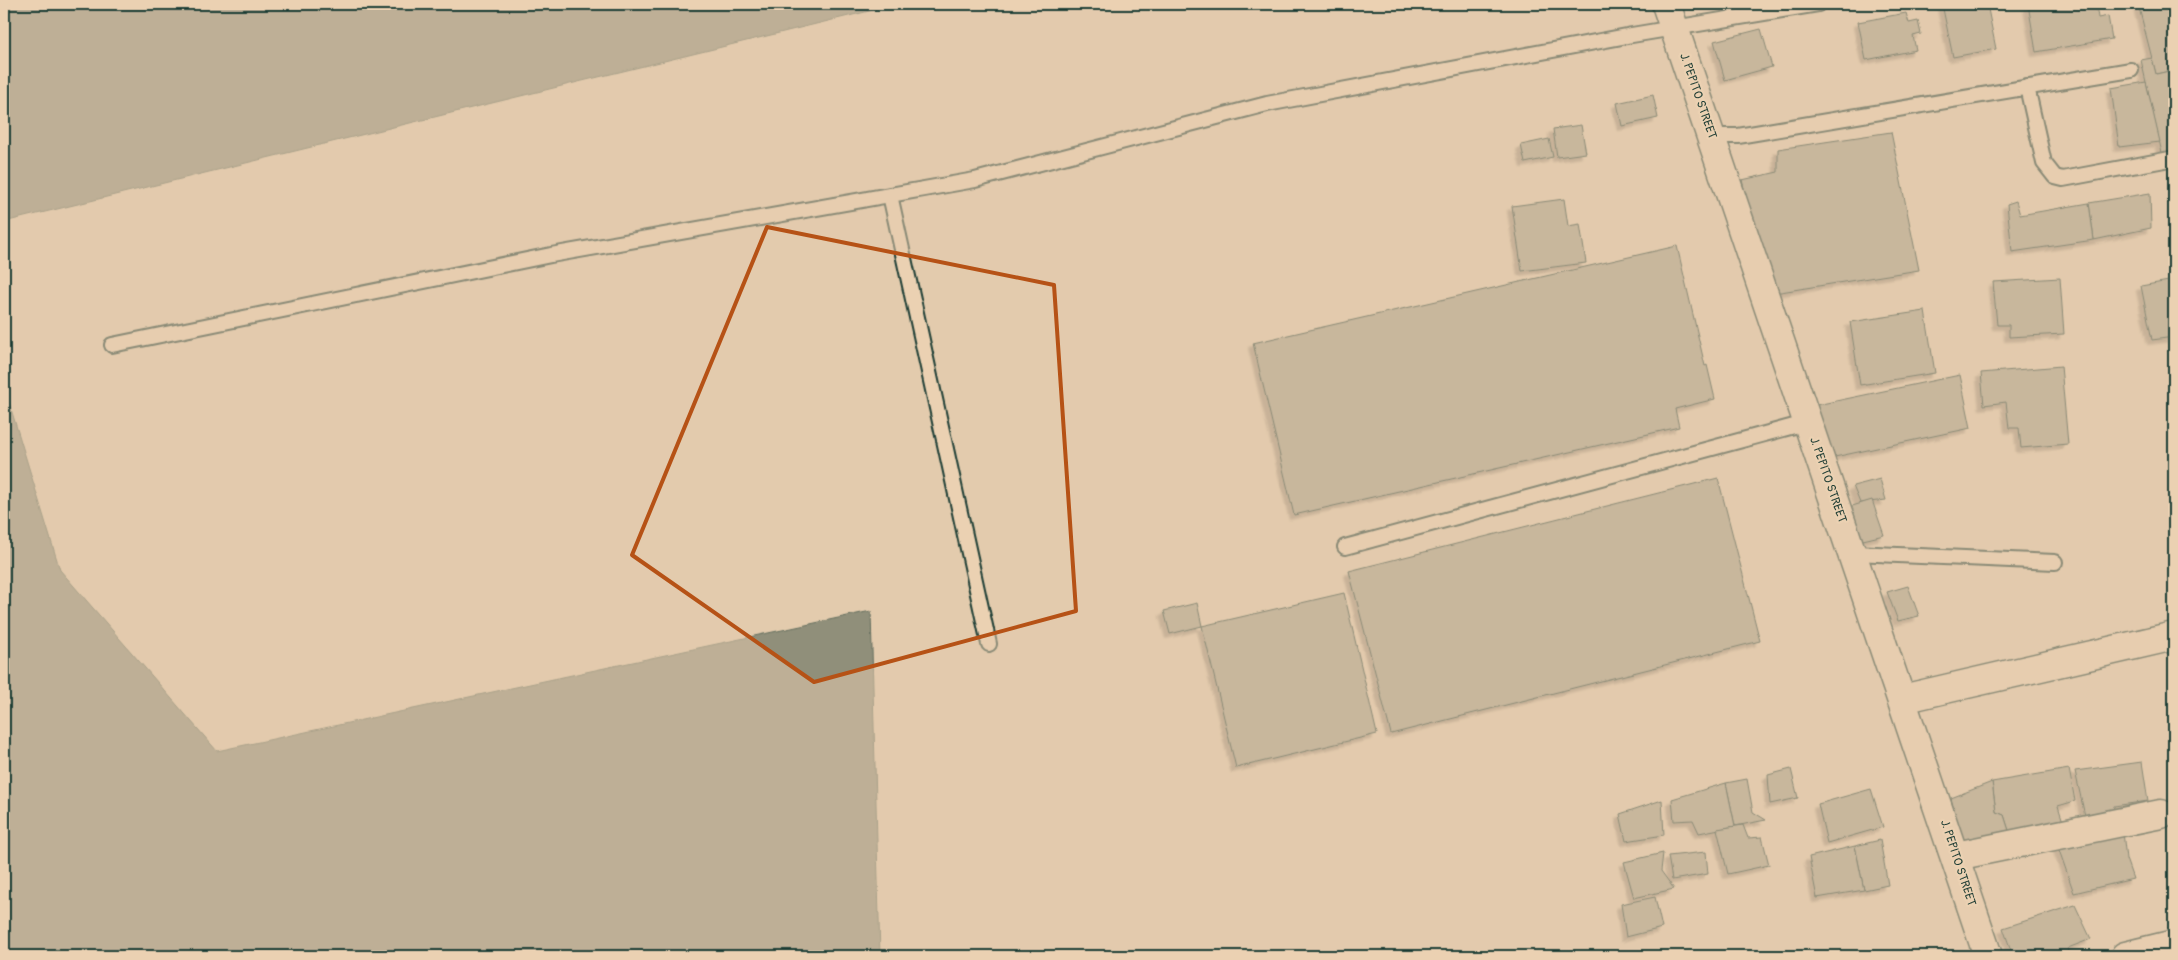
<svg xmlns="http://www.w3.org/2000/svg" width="2178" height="960" font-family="Pangolin,sans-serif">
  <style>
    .water { fill: #908f7a; stroke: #636e5e }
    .building { fill: #a69f88; stroke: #1f3d34; filter: url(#shadow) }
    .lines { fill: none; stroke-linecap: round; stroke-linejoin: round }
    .lane-casing { stroke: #1f3d34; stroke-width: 18 }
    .street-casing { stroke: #1f3d34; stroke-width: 31 }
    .secondary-casing { stroke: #1f3d34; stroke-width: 31 }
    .lane { stroke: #ebd1b2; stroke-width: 14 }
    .street { stroke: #ebd1b2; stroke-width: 28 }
    .secondary { stroke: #ebd1b2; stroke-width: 28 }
    .marked { fill: none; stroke: #b65216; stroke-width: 4; stroke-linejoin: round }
    .labels { text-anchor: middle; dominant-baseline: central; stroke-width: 4.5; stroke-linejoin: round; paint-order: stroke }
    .street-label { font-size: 12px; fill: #1f3d34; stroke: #ebd1b2 }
  </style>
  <defs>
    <filter id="shadow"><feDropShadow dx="-4.5" dy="4.5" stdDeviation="1" flood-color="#0004"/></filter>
  </defs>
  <rect width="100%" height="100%" fill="#e3cbad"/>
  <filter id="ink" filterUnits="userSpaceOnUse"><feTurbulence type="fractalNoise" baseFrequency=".02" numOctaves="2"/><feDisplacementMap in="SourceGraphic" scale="10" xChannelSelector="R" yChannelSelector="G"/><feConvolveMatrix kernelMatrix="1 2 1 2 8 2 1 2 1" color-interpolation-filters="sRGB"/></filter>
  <g filter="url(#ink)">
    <g class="water">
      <path d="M 4,4 L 898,4 L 4,222 Z"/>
      <path d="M 4,386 L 60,570 L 217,751 L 871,611 L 880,956 L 4,956 Z"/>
    </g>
    <g class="building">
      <path d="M 1942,4 L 1987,4 L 1996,49 L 1953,57 Z"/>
      <path d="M 2028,4 L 2096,4 L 2098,18 L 2108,16 L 2112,39 L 2036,52 Z"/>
      <path d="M 2138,4 L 2174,4 L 2174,70 L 2156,74 Z"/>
      <path d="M 1906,13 L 1909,23 L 1918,21 L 1921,34 L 1913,36 L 1916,50 L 1866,60 L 1858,22 Z"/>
      <path d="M 1761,29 L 1772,67 L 1725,80 L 1714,41 Z"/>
      <path d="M 2152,58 L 2156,74 L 2174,70 L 2174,150 L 2162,153 L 2141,60 Z"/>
      <path d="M 2146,82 L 2160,142 L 2119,147 L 2111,88 Z"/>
      <path d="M 1653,95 L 1658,118 L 1622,126 L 1617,103 Z"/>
      <path d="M 1581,125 L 1586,153 L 1557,157 L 1553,129 Z"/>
      <path d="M 1891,132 L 1919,270 L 1768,294 L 1742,180 L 1778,172 L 1778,149 Z"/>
      <path d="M 1549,139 L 1553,157 L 1525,163 L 1521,145 Z"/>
      <path d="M 2150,193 L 2151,228 L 2094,240 L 2089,203 Z"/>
      <path d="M 1564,199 L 1568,226 L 1580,224 L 1586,263 L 1522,271 L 1512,206 Z"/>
      <path d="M 2016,201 L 2020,215 L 2089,203 L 2094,240 L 2012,252 L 2007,204 Z"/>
      <path d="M 1677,246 L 1705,366 L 1707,365 L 1715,399 L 1675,409 L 1679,427 L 1294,515 L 1253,343 Z"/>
      <path d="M 2060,278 L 2064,334 L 2009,337 L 2009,325 L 1997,325 L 1993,282 Z"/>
      <path d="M 2174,280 L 2174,337 L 2152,340 L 2141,286 Z"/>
      <path d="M 1925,311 L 1935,373 L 1860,385 L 1850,322 Z"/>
      <path d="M 2061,366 L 2068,444 L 2021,448 L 2019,428 L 2009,428 L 2006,402 L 1984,405 L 1981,373 Z"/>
      <path d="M 1960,375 L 1971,428 L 1830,458 L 1812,406 Z"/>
      <path d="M 1718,478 L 1760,641 L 1391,734 L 1349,571 Z"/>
      <path d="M 1880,479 L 1886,500 L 1860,503 L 1853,486 Z"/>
      <path d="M 1872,500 L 1884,535 L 1863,540 L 1849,507 Z"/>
      <path d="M 1908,586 L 1919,616 L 1898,621 L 1887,592 Z"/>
      <path d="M 1344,593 L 1377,734 L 1236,768 L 1202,626 Z"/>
      <path d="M 1197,603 L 1202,626 L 1170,634 L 1164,611 Z"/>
      <path d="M 2142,762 L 2148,801 L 2114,806 L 2112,818 L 2087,825 L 2075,771 Z"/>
      <path d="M 1791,769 L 1798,798 L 1770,804 L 1768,775 Z"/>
      <path d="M 2069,769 L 2075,801 L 2058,806 L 2066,831 L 2011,837 L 2004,815 L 1996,812 L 1992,782 Z"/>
      <path d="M 1747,779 L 1753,812 L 1766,820 L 1735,826 L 1726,783 Z"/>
      <path d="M 1992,782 L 1996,812 L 2004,815 L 2011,837 L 1964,852 L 1951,798 Z"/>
      <path d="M 1726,783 L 1735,826 L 1699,833 L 1693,820 L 1674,821 L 1672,799 Z"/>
      <path d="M 1871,789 L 1883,827 L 1827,843 L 1818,804 Z"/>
      <path d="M 1662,800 L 1664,835 L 1626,841 L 1620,814 Z"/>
      <path d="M 1743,825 L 1748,838 L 1762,837 L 1769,865 L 1728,874 L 1717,829 Z"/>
      <path d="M 2123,832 L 2126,859 L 2133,879 L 2074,893 L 2058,847 Z"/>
      <path d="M 1880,840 L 1888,885 L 1864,890 L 1855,846 Z"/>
      <path d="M 1855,846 L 1864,890 L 1817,898 L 1809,857 Z"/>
      <path d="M 1706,852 L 1708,874 L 1672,880 L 1668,856 Z"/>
      <path d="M 1663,853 L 1661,871 L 1674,889 L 1634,898 L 1624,862 Z"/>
      <path d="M 1655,897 L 1662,928 L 1626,937 L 1621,904 Z"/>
      <path d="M 2075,905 L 2091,939 L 2068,948 L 2067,955 L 2064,956 L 2013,956 L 2003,928 Z"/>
    </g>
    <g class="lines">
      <g class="lane-casing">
        <g id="lane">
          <path d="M 2027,87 L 2044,163 L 2055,177 L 2063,179 L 2170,159"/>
          <path d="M 1711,136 L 1738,136 L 2131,70"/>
          <path d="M 890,195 L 989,644"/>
          <path d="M 112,345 L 551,255 L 975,180 L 1267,104 L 1632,35 L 1818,4"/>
          <path d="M 1345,547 L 1809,422"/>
          <path d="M 1853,553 L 2055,562"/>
        </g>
      </g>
      <g class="street-casing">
        <g id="street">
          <path d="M 1902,699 L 2174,636"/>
          <path d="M 1956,856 L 2161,814"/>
          <path d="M 2125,956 L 2174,944"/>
        </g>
      </g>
      <g class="secondary-casing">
        <path id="secondary" d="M 1666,4 L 1988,956"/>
      </g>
      <use href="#lane" class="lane"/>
      <use href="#street" class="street"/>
      <use href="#secondary" class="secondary"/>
    </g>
  </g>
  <path d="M0 0H2178V960H0ZM 767,227 L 1054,285 L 1076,611 L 814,682 L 632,555 Z" fill="#e3cbad" fill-opacity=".55" fill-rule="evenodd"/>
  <path class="marked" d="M 767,227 L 1054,285 L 1076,611 L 814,682 L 632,555 Z"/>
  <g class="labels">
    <g class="street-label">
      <text transform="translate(1698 96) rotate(71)">J. PEPITO STREET</text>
      <text transform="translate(1828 480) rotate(71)">J. PEPITO STREET</text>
      <text transform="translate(1958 863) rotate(72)">J. PEPITO STREET</text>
    </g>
  </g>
  <rect width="2178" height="960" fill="none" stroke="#ebd1b2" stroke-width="20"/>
  <rect x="10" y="10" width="2158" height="940" fill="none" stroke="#1f3d34" stroke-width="2" filter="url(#ink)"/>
</svg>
